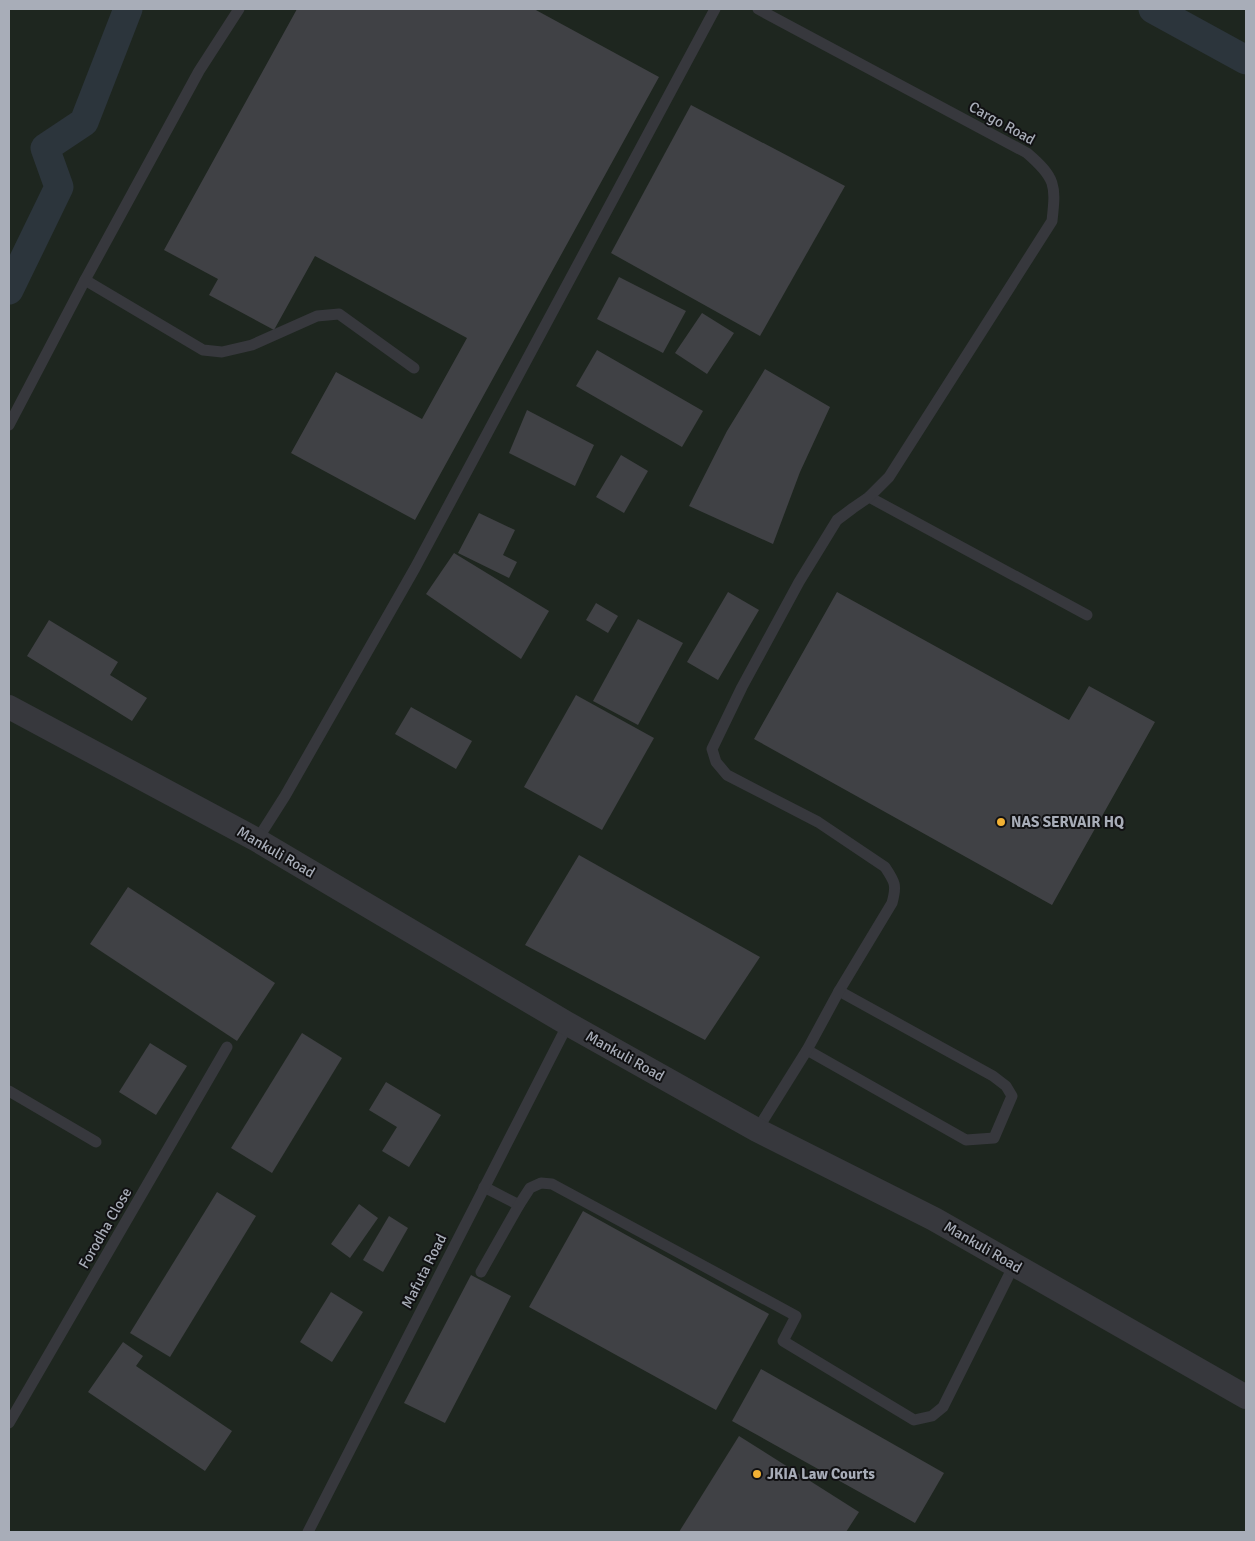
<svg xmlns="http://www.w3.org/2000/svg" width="1255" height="1541" font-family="Signika,sans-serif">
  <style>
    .green { fill: #1e261f }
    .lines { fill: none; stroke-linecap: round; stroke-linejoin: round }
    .canal { stroke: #2c353c; stroke-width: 29 }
    .building { fill: #404145 }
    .service { stroke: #37383d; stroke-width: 11 }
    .minor { stroke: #37383d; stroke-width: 24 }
    .poi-dot { fill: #f2b134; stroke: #111113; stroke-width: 2 }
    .labels { text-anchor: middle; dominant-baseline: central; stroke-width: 4; stroke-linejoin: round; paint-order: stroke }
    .street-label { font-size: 15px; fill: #a8adb8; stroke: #111113 }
    .poi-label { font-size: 15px; font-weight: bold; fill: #a8adb8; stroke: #111113; text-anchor: start }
  </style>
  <rect width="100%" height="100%" fill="#161618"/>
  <rect class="green" x="9" y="9" width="1237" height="1523"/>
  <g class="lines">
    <g class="canal">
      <path d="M 1153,9 L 1246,60"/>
      <path d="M 9,290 L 59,187 L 45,148 L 84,122 L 128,9"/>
    </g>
  </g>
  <g class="building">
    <path d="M 297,9 L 534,9 L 659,77 L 415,520 L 291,453 L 336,372 L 422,419 L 467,338 L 315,256 L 274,330 L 209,295 L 218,279 L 164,250 Z"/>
    <path d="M 691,105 L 845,186 L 760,336 L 611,253 Z"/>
    <path d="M 619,277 L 686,311 L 663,353 L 597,319 Z"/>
    <path d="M 702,313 L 734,333 L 707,374 L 675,353 Z"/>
    <path d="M 597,350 L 703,411 L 682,447 L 576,386 Z"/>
    <path d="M 765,369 L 830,407 L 800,472 L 773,544 L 689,506 L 727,431 Z"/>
    <path d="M 527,410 L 594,445 L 575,486 L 509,453 Z"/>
    <path d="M 621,455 L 648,471 L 624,513 L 596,497 Z"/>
    <path d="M 479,513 L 515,530 L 503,555 L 517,562 L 509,578 L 458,553 Z"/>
    <path d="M 454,553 L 549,611 L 521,659 L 426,594 Z"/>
    <path d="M 728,592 L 759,610 L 718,680 L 687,662 Z"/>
    <path d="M 837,592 L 1069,720 L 1089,686 L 1155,722 L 1052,905 L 754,739 Z"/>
    <path d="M 596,603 L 618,616 L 608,633 L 586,620 Z"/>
    <path d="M 638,619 L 683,643 L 638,725 L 593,701 Z"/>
    <path d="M 49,620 L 118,662 L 110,675 L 147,698 L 132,721 L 27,656 Z"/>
    <path d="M 576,695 L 654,738 L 602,830 L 524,787 Z"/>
    <path d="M 411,707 L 472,741 L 456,769 L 395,734 Z"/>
    <path d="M 579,855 L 760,957 L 705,1040 L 525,945 Z"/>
    <path d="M 128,887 L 275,983 L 237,1041 L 90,944 Z"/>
    <path d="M 302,1033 L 342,1058 L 272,1173 L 231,1148 Z"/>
    <path d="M 150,1043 L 187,1066 L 156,1115 L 119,1092 Z"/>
    <path d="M 386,1082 L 441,1115 L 409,1167 L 382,1151 L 397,1127 L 369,1110 Z"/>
    <path d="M 217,1192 L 256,1216 L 170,1357 L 130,1333 Z"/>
    <path d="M 359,1204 L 378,1218 L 350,1258 L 331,1244 Z"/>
    <path d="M 583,1211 L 769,1314 L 716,1410 L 529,1307 Z"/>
    <path d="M 389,1216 L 408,1228 L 383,1272 L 363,1260 Z"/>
    <path d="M 471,1275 L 511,1296 L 445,1423 L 404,1403 Z"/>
    <path d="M 331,1292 L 363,1312 L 332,1362 L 300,1342 Z"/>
    <path d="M 123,1342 L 143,1356 L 136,1366 L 232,1431 L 205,1471 L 88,1392 Z"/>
    <path d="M 761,1369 L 944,1473 L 915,1523 L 732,1421 Z"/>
    <path d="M 739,1436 L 859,1512 L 846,1532 L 679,1532 Z"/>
  </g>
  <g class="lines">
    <g class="service">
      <path d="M 85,280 L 203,350 L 222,352 L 252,345 L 317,316 L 339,314 L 414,368"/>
      <path d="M 9,425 L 85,280 L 199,71 L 239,9"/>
      <path d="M 869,497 L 1087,615"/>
      <path d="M 257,840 L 285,796 L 415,568 L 715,9"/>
      <path d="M 807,1050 L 966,1140 L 994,1138 L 1012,1096 L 1006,1086 L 993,1076 L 839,991"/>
      <path d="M 9,1091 L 96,1142"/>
      <path d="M 757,1130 L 807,1050 L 839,991 L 892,903 C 897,885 895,882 885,867 L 818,822 L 727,775 L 716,762 L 712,749 L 742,687 L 799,582 L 837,520 L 853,508 L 869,497 L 889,477 L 1052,221 C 1056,185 1056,178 1027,153 L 758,9"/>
      <path d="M 484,1187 L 519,1205"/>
      <path d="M 481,1272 L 519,1205 L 530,1188 L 541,1183 L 552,1184 L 796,1316 L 783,1341 L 914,1420 L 932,1416 L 943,1407 L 1014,1265"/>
      <path d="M 9,1423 L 227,1047"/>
      <path d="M 308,1532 L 568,1024"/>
    </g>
    <path class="minor" d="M 9,707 L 257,840 L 568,1024 L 757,1130 L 934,1219 L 1246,1397"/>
  </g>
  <g class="poi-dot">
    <circle cx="1001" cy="822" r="5"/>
    <circle cx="757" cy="1474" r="5"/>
  </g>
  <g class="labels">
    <g class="street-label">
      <text transform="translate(1002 123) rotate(29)">Cargo Road</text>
      <text transform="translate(276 852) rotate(30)">Mankuli Road</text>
      <text transform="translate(625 1056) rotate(29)">Mankuli Road</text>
      <text transform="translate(105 1228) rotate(-60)">Forodha Close</text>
      <text transform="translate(983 1247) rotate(30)">Mankuli Road</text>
      <text transform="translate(424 1271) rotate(-63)">Mafuta Road</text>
    </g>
    <g class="poi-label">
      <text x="1011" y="822">NAS SERVAIR HQ</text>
      <text x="767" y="1474">JKIA Law Courts</text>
    </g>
  </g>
  <rect width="1255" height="1541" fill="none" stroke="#a8adb8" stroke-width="20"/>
</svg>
